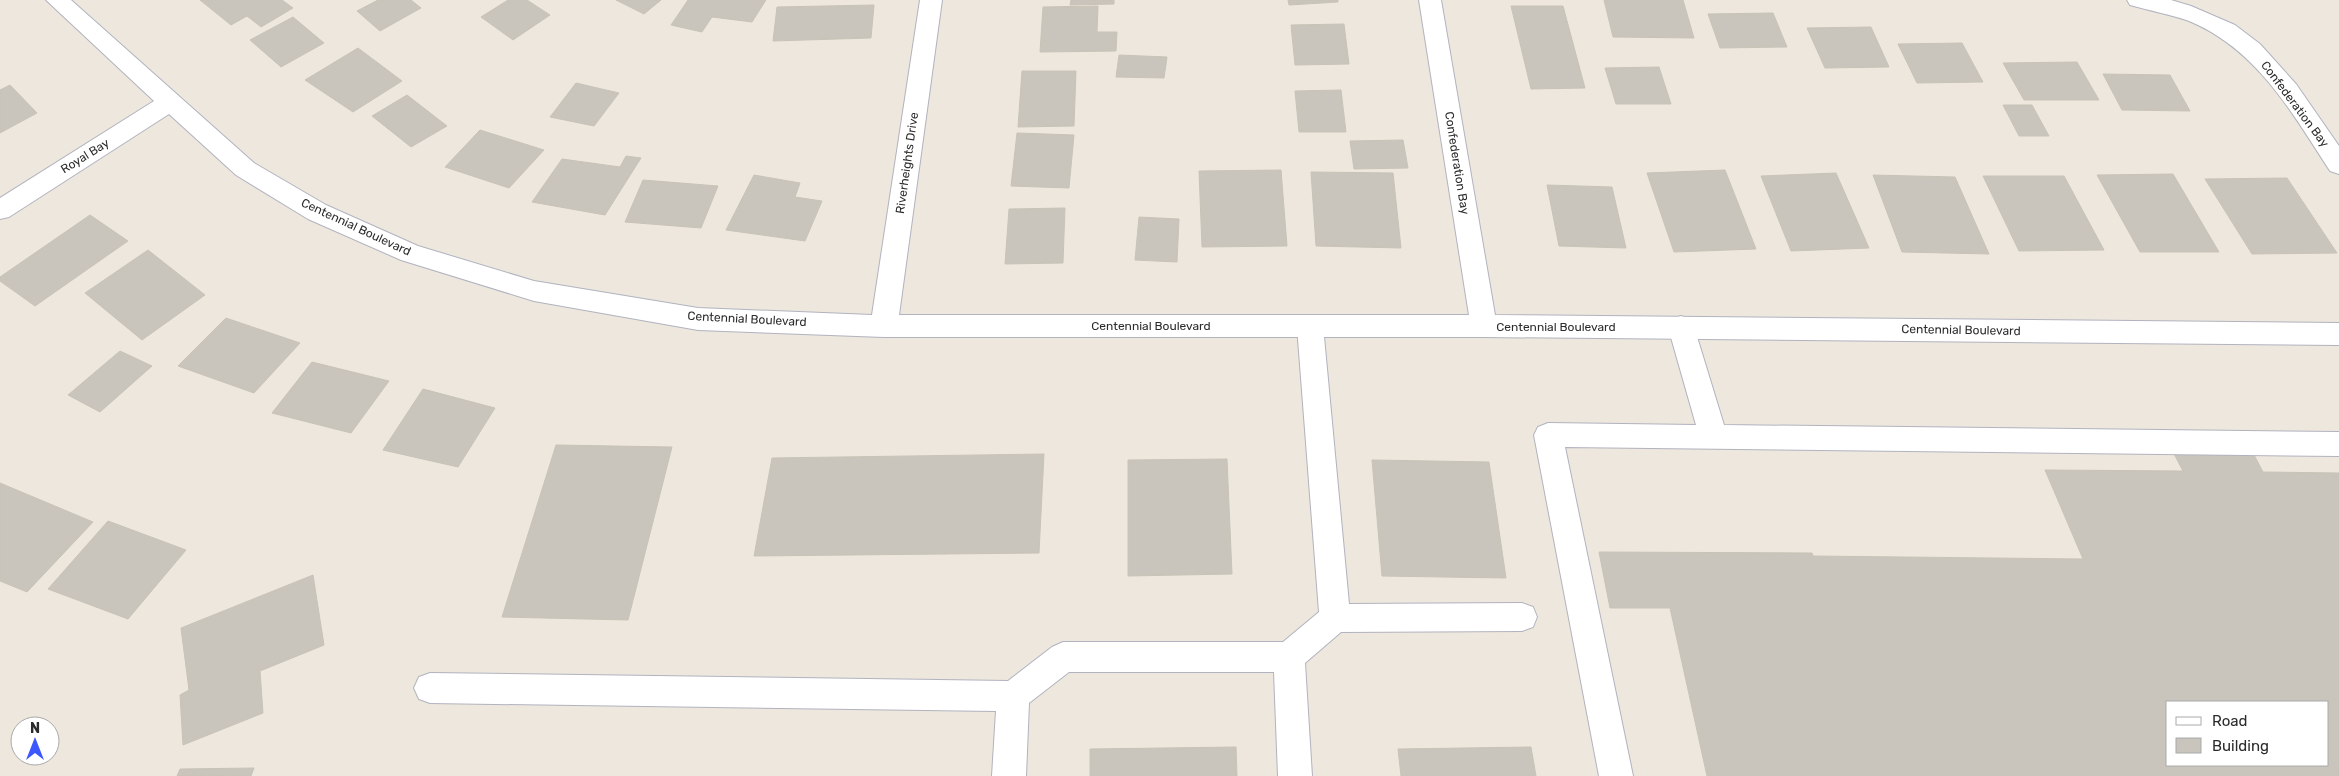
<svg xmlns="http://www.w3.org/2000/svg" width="2339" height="776" font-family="Rubik,sans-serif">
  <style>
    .building { fill: #c9c5bc; stroke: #c9c3b7; fill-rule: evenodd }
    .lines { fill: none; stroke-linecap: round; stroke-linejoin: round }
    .lane-casing { stroke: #b1b3bf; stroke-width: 2 }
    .street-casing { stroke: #b1b3bf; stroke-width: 2 }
    .lane { fill: #fff; fill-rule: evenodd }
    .street { fill: #fff; fill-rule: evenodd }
    .labels { text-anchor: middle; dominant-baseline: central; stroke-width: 4.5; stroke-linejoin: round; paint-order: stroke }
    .street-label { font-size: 12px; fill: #2b2b2b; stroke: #fff }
  </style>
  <rect width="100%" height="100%" fill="#ede7dd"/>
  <g class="building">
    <path d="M 200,0 L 282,0 L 293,8 L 261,27 L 247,16 L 231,25 Z"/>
    <path d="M 378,0 L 411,0 L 421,8 L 380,31 L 357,11 Z"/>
    <path d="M 508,0 L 527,0 L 550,15 L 513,40 L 481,17 Z"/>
    <path d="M 616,0 L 661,0 L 644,14 Z"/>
    <path d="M 688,0 L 766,0 L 752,22 L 712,17 L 702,32 L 671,25 Z"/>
    <path d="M 1071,0 L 1114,0 L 1114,4 L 1070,5 Z"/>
    <path d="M 1288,0 L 1338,0 L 1338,2 L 1289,5 Z"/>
    <path d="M 1604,0 L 1683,0 L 1694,38 L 1613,37 Z"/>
    <path d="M 874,5 L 871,38 L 773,41 L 777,7 Z"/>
    <path d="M 1098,6 L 1097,32 L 1117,32 L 1116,51 L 1040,52 L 1043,7 Z"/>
    <path d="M 1511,6 L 1563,6 L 1585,88 L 1531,89 Z"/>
    <path d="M 1773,13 L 1787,47 L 1720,48 L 1708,14 Z"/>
    <path d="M 293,17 L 324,43 L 281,67 L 250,40 Z"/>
    <path d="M 1344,24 L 1349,64 L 1295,65 L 1291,25 Z"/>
    <path d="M 1871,27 L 1889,67 L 1825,68 L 1807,28 Z"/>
    <path d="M 1962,43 L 1983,82 L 1917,83 L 1898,44 Z"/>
    <path d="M 358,48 L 402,81 L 353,112 L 305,80 Z"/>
    <path d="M 1119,55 L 1167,57 L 1164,78 L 1116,77 Z"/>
    <path d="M 2077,62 L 2099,100 L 2024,100 L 2003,63 Z"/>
    <path d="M 1659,67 L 1671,104 L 1616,104 L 1605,68 Z"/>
    <path d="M 1022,71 L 1076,71 L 1074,126 L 1018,127 Z"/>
    <path d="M 2103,74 L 2170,75 L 2190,111 L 2122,110 Z"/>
    <path d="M 576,83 L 619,93 L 594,126 L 550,117 Z"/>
    <path d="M 10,85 L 37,113 L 0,133 L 0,90 Z"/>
    <path d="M 1341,90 L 1346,132 L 1299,132 L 1295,91 Z"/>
    <path d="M 407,95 L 447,126 L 411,147 L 372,116 Z"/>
    <path d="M 2003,105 L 2032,105 L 2049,136 L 2019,136 Z"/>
    <path d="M 480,130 L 544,150 L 509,188 L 445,167 Z"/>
    <path d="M 1017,133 L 1074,135 L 1069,188 L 1011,186 Z"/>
    <path d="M 1403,140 L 1408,168 L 1354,169 L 1350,141 Z"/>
    <path d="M 626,156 L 641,158 L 605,215 L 532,202 L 562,159 L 620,167 Z"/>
    <path d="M 1281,170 L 1287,246 L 1202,247 L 1199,171 Z"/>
    <path d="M 1725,170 L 1756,249 L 1674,252 L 1647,173 Z"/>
    <path d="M 1311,172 L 1393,173 L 1401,248 L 1316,246 Z"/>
    <path d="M 1836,173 L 1869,248 L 1791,251 L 1761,176 Z"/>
    <path d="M 2173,174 L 2219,252 L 2140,252 L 2097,175 Z"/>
    <path d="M 754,175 L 800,183 L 795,197 L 822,201 L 805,241 L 726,230 Z"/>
    <path d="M 1873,175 L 1955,177 L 1989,254 L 1902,252 Z"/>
    <path d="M 1983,176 L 2064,176 L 2104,250 L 2019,251 Z"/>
    <path d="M 2287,178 L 2337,253 L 2252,254 L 2205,179 Z"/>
    <path d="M 643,180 L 718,186 L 701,228 L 625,222 Z"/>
    <path d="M 1547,185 L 1612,187 L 1626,248 L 1559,246 Z"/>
    <path d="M 1065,208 L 1063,263 L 1005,264 L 1009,209 Z"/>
    <path d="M 90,215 L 128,241 L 35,306 L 0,281 L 0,277 Z"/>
    <path d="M 1139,217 L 1179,219 L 1177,262 L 1135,260 Z"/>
    <path d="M 148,250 L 205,295 L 142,340 L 85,293 Z"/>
    <path d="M 226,318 L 300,343 L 254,393 L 178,366 Z"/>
    <path d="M 120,351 L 152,366 L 100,412 L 68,395 Z"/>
    <path d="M 312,362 L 389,381 L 351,433 L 272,413 Z"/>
    <path d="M 423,389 L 495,408 L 458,467 L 383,450 Z"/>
    <path d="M 556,445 L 672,447 L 628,620 L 502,617 Z"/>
    <path d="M 2172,450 L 2252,451 L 2263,472 L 2339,473 L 2339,776 L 1707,776 L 1670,608 L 1610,608 L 1599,552 L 1812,553 L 1813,556 L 2083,559 L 2045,470 L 2183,471 ZM 2168,702 L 2328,702 L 2328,765 L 2168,765 Z"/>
    <path d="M 1044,454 L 1039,553 L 754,556 L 772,458 Z"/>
    <path d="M 1227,459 L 1232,574 L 1128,576 L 1128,460 Z"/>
    <path d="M 1372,460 L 1489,462 L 1506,578 L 1382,576 Z"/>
    <path d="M 0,483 L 93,522 L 27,592 L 0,581 Z"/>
    <path d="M 108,521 L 186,550 L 128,619 L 48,589 Z"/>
    <path d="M 313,575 L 324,645 L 260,671 L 263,713 L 183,745 L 180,695 L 189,690 L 181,628 Z"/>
    <path d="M 1236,747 L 1237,776 L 1090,776 L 1090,749 Z"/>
    <path d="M 1531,747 L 1536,776 L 1401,776 L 1398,749 Z"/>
    <path d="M 254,768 L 251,776 L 177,776 L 180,769 Z"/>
  </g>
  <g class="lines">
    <g class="lane-casing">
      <g id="lane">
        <path d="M 1310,315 L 1319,318 L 1323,326 L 1349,604 L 1522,603 L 1533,607 L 1537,617 L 1533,627 L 1522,631 L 1341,632 L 1305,663 L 1312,776 L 1278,776 L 1274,672 L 1069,672 L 1029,703 L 1026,776 L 992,776 L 996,711 L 430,703 L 419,699 L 414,688 L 419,677 L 430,673 L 1008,681 L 1052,647 L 1063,642 L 1283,642 L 1319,612 L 1297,326 L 1301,318 Z"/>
        <path d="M 1681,316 L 1690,319 L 1694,327 L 1724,425 L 2339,432 L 2339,456 L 1565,447 L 1633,776 L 1599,776 L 1534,435 L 1538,427 L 1548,423 L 1696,425 L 1668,327 L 1672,319 Z"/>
      </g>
    </g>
    <g class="street-casing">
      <g id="street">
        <path d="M 46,0 L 71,0 L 254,163 L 326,205 L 418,246 L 534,281 L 698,308 L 872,315 L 920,0 L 942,0 L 899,315 L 1469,315 L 1419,0 L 1441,0 L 1495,315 L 2339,323 L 2339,345 L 1484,337 L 884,337 L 698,330 L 534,301 L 401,260 L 308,219 L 236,175 L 169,114 L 9,217 L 0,219 L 0,198 L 154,101 Z"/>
        <path d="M 2127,0 L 2171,0 L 2191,6 L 2235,25 L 2260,44 L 2296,84 L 2339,146 L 2339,174 L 2330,171 C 2292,113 2257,49 2189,21 C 2170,14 2150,11 2130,5 Z"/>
      </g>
    </g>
    <use href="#lane" class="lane"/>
    <use href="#street" class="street"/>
  </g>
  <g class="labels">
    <g class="street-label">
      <text transform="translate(2295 104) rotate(53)">Confederation Bay</text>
      <text transform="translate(85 156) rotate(-32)">Royal Bay</text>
      <text transform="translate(907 163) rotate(-82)">Riverheights Drive</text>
      <text transform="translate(1457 163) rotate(81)">Confederation Bay</text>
      <text transform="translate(356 227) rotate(25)">Centennial Boulevard</text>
      <text transform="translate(747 319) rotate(3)">Centennial Boulevard</text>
      <text x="1151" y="326">Centennial Boulevard</text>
      <text x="1556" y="327">Centennial Boulevard</text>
      <text transform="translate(1961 330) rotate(1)">Centennial Boulevard</text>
    </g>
  </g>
  <rect x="2166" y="701" width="162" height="65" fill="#ffffff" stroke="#aaaaaa"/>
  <rect x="2176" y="717" width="25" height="8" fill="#ffffff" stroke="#aaaaaa"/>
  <text x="2212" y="726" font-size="15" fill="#2b2b2b">Road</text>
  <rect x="2176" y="738" width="25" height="15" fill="#c9c5bc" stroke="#aaaaaa"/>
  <text x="2212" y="751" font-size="15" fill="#2b2b2b">Building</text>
  <g transform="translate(35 741)"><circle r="24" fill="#ffffff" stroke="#aaaaaa"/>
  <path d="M0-4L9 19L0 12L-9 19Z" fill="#3b57fd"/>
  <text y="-8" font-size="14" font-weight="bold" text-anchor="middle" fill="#2b2b2b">N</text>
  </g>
</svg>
